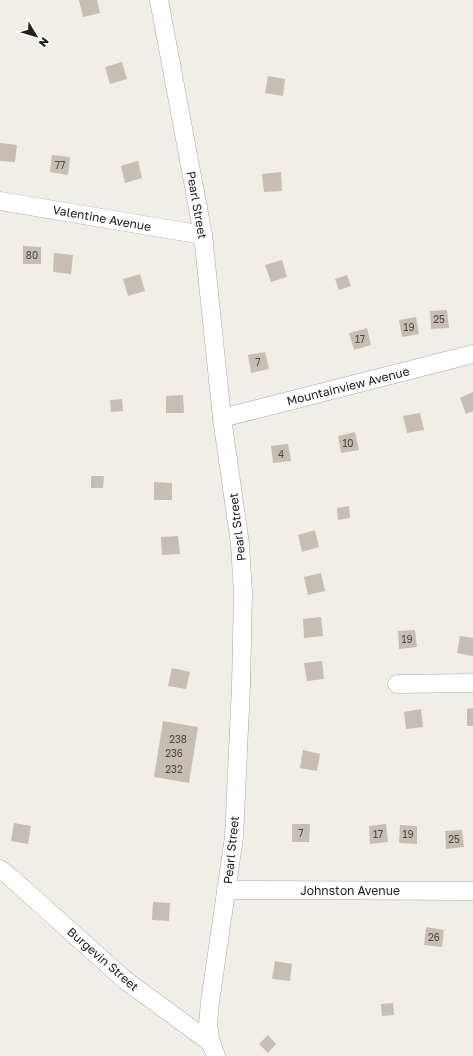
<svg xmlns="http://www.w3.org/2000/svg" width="473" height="1056" font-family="'Golos Text',sans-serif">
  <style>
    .building { fill: #c6bdb5 }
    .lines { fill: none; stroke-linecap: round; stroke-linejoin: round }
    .minor-casing { stroke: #a7a7a7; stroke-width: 19 }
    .minor { stroke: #fff; stroke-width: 18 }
    .labels { text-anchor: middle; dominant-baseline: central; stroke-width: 3; stroke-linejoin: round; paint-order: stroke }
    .number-label { font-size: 10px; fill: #4a4745 }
    .street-label { font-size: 12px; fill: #202020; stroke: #fff }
  </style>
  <rect width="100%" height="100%" fill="#f1eee7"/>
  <g class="building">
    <path d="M 79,0 L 97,0 L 100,13 L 83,17 Z"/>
    <path d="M 122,62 L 127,79 L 110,84 L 105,67 Z"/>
    <path d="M 268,76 L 285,79 L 283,96 L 265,93 Z"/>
    <path d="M 0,143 L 17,145 L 15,162 L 0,161 Z"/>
    <path d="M 52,155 L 70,157 L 68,175 L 50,172 Z"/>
    <path d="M 138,161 L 142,178 L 125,183 L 121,166 Z"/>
    <path d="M 281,172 L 282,191 L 264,192 L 262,174 Z"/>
    <path d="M 23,246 L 41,247 L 41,264 L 23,264 Z"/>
    <path d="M 54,253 L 73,255 L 71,274 L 53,272 Z"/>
    <path d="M 282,260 L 287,277 L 271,282 L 265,265 Z"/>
    <path d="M 140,274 L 145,291 L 128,296 L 123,279 Z"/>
    <path d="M 347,275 L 351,286 L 339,290 L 335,279 Z"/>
    <path d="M 447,310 L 449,328 L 431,329 L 430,311 Z"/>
    <path d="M 416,317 L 419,334 L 402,337 L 399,320 Z"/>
    <path d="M 367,328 L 371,345 L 354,350 L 349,333 Z"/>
    <path d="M 265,352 L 269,369 L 251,373 L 248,355 Z"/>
    <path d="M 473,392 L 473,411 L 466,414 L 460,398 Z"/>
    <path d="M 183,395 L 184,413 L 166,413 L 166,396 Z"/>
    <path d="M 122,399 L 123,411 L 111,412 L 110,400 Z"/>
    <path d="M 420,413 L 424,430 L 407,433 L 403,416 Z"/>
    <path d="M 355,432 L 359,450 L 341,453 L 338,436 Z"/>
    <path d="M 288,444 L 291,461 L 273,463 L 271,446 Z"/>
    <path d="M 91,476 L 104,476 L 103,488 L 91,488 Z"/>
    <path d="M 154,482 L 172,483 L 172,500 L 154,500 Z"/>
    <path d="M 349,506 L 350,518 L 338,520 L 337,508 Z"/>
    <path d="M 315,530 L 319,547 L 302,552 L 298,535 Z"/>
    <path d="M 178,536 L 180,554 L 162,555 L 161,537 Z"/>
    <path d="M 321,573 L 325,591 L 308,595 L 304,577 Z"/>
    <path d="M 321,617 L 323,636 L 304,638 L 303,619 Z"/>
    <path d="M 415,630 L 417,647 L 399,649 L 398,631 Z"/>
    <path d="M 460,636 L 473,638 L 473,656 L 457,653 Z"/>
    <path d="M 322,661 L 324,679 L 307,681 L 304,663 Z"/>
    <path d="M 172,668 L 190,672 L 186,689 L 168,686 Z"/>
    <path d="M 473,708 L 473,726 L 467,726 L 467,709 Z"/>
    <path d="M 421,709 L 423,727 L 406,729 L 404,712 Z"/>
    <path d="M 163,721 L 198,727 L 189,783 L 154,777 Z"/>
    <path d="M 303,750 L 320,754 L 317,771 L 300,768 Z"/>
    <path d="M 14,823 L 31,826 L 28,844 L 11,841 Z"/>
    <path d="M 292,824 L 310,824 L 309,842 L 292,842 Z"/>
    <path d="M 386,824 L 388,842 L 370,844 L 369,826 Z"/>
    <path d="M 400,825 L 417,826 L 417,844 L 399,843 Z"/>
    <path d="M 462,830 L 464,847 L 446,849 L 445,831 Z"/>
    <path d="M 153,902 L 170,903 L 169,921 L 152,920 Z"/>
    <path d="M 426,927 L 444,930 L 442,947 L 424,945 Z"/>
    <path d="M 275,961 L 292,964 L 290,981 L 272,979 Z"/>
    <path d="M 393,1003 L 394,1015 L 382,1016 L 381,1004 Z"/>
    <path d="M 268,1035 L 276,1044 L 268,1053 L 259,1044 Z"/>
  </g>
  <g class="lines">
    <g class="minor-casing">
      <g id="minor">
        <path d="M 159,0 L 203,235 L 222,418 L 240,544 L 243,593 L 241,686 L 234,837 L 210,1002 L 208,1025 L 211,1043 L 216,1056"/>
        <path d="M 0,201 L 203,235"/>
        <path d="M 222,418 L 473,354"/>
        <path d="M 397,684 L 473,683"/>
        <path d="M 0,869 L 9,876 L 125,980 L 211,1043"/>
        <path d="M 226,890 L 473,891"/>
      </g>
    </g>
    <use href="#minor" class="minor"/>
  </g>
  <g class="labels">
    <g class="number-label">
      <text x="60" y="165">77</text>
      <text x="32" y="255">80</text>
      <text x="439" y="319">25</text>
      <text x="409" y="327">19</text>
      <text x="360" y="339">17</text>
      <text x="258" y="362">7</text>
      <text x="348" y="443">10</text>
      <text x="281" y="454">4</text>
      <text x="407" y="639">19</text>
      <text x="178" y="739">238</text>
      <text x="174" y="753">236</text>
      <text x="174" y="769">232</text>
      <text x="301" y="833">7</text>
      <text x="378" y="834">17</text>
      <text x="408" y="834">19</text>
      <text x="454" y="839">25</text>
      <text x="434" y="937">26</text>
    </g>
    <g class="street-label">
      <text transform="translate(197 205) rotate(80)">Pearl Street</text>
      <text transform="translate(102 218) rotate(10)">Valentine Avenue</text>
      <text transform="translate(348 386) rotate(-14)">Mountainview Avenue</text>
      <text transform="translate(237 527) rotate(-97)">Pearl Street</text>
      <text transform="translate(231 850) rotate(-84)">Pearl Street</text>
      <text x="350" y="890">Johnston Avenue</text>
      <text transform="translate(103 959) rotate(41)">Burgevin Street</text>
    </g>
  </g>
  <g transform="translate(36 36) rotate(128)" stroke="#ffffff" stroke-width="3" paint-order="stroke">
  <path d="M0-3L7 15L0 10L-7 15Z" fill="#202020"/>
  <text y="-6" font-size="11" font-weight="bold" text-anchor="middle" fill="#202020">N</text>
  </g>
</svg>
